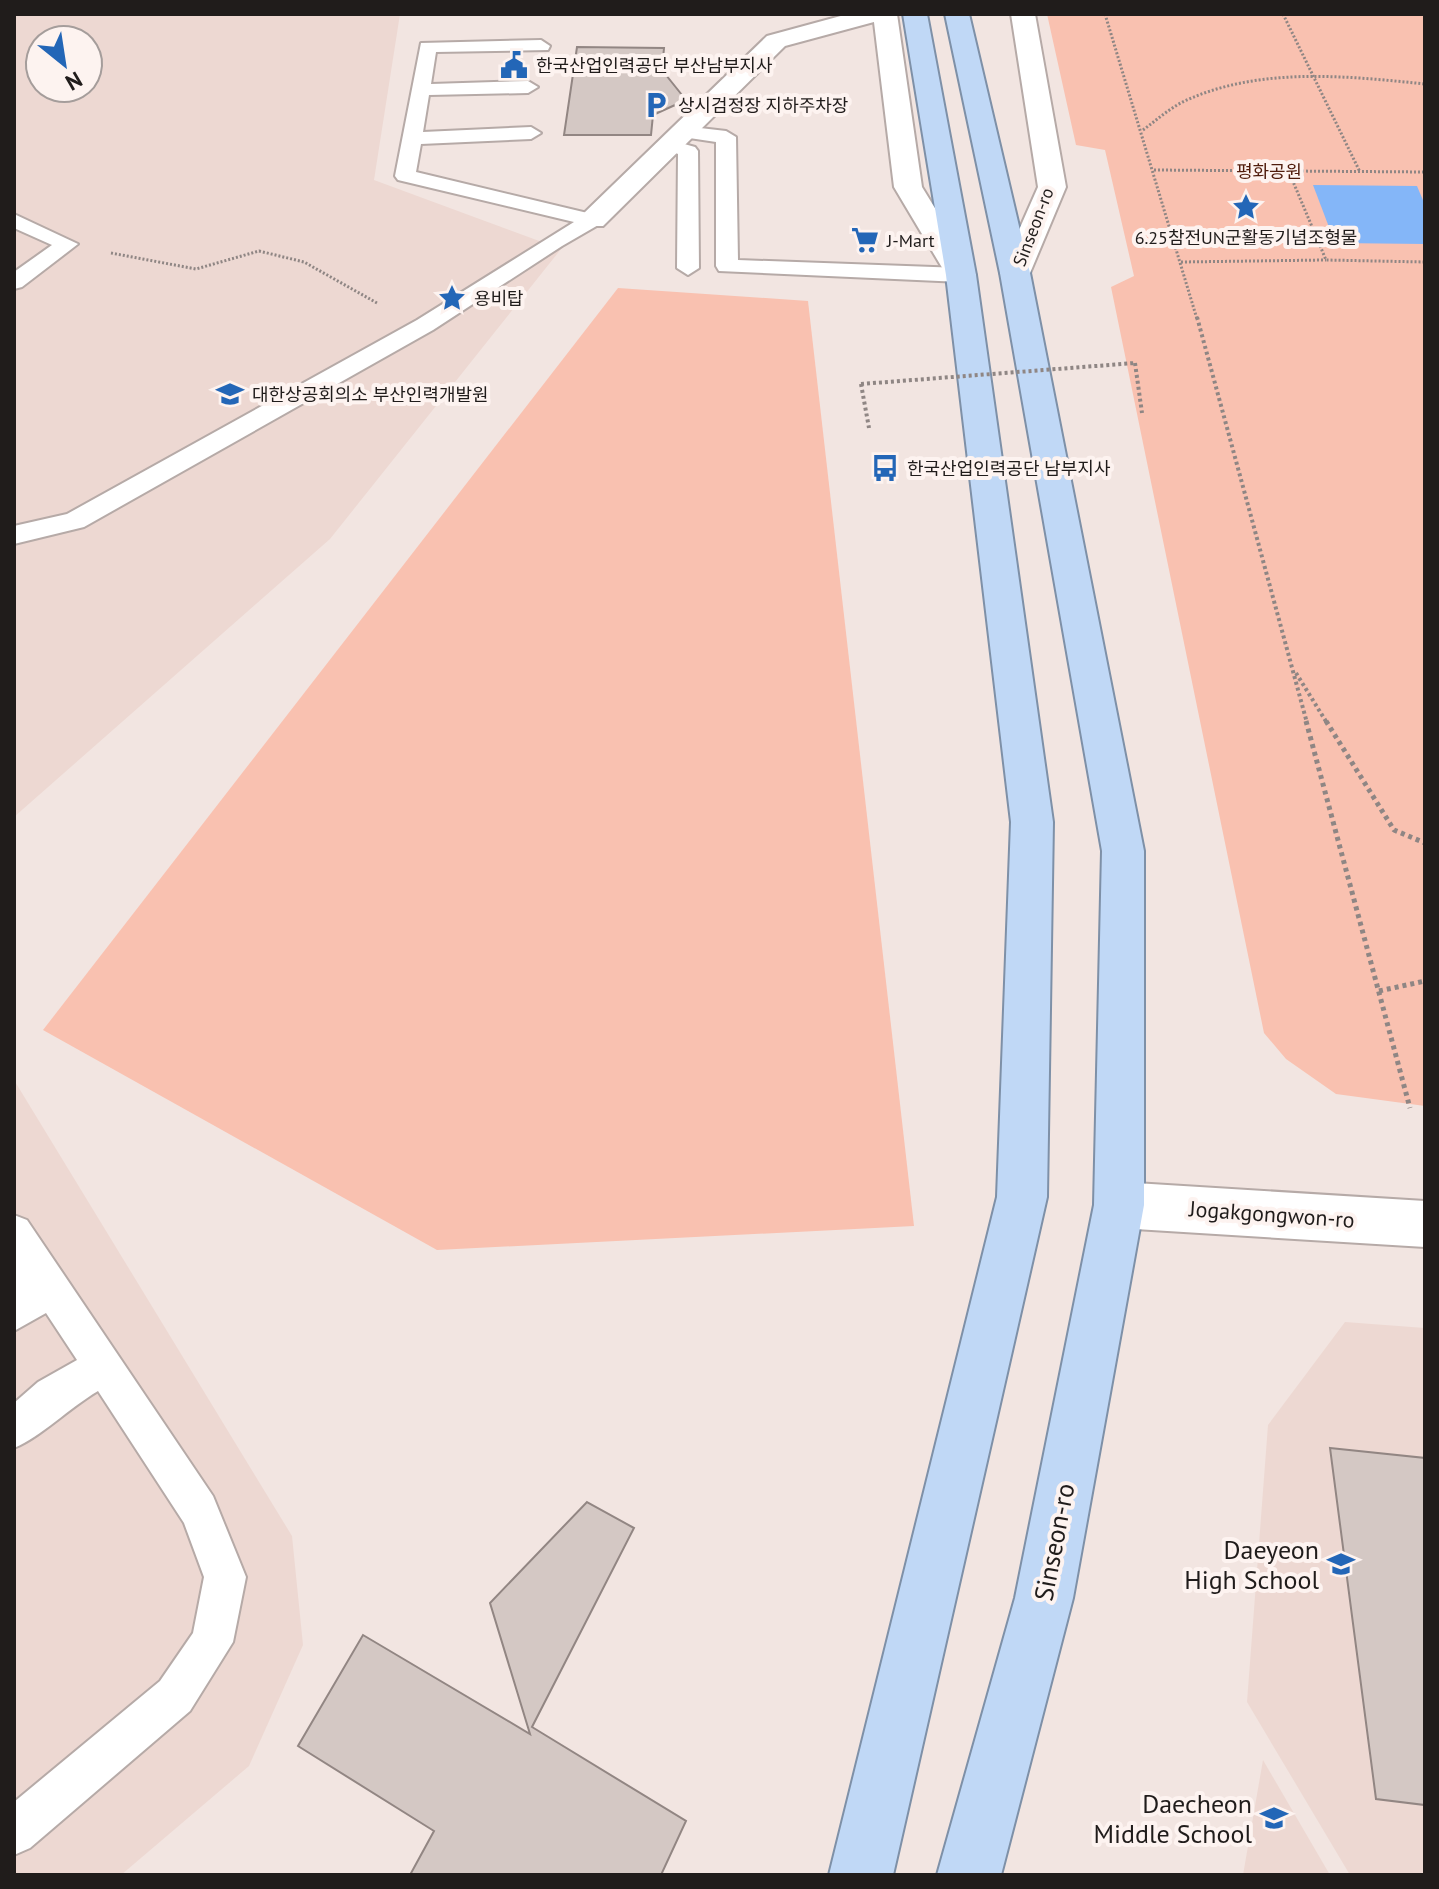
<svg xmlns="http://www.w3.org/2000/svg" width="1439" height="1889" font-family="'PT Sans','Noto Sans KR',sans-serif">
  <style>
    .built { fill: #edd8d2; fill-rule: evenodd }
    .green { fill: #f9c1b0 }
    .water { fill: #84b6f8 }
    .building { fill: #d4c8c4; stroke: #928683; stroke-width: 2 }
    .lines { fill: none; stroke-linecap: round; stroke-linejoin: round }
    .service-casing { stroke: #b6aaa7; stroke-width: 4 }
    .minor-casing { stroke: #b6aaa7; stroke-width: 4 }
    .secondary-casing { stroke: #b6aaa7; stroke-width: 4 }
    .trunk-casing { stroke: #7e90a7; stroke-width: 4 }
    .path-far2 { stroke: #8f8684; stroke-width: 3; stroke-dasharray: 2 2; stroke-linecap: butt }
    .path-far1 { stroke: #8f8684; stroke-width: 4; stroke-dasharray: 3 3; stroke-linecap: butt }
    .path { stroke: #8f8684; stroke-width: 5; stroke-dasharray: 4 4; stroke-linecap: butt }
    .service { fill: #fff; fill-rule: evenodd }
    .minor { fill: #fff; fill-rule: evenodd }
    .secondary { fill: #fff; fill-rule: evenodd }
    .trunk { fill: #c0d8f6; fill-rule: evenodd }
    .path-bridge { stroke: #8f8684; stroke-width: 4; stroke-dasharray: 3 3; stroke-linecap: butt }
    .labels { text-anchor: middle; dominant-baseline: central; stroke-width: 8; stroke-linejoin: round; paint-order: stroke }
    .far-poi-label { font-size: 18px; fill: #201c1b; stroke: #fdf3f0; text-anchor: start }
    .far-park-label { font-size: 18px; fill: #501c0c; stroke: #fdf3f0 }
    .far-street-label { font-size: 18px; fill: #201c1b; stroke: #fdf3f0 }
    .street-label { font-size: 22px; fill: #201c1b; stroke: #fdf3f0 }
    .near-street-label { font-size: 26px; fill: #201c1b; stroke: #fdf3f0 }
    .near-poi-label { font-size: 26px; fill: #201c1b; stroke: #fdf3f0; text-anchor: end }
  </style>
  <rect width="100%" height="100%" fill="#f2e5e1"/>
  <g class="built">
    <path d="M 14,14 L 400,14 L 374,180 L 561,249 L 330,539 L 14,817 ZM 40,40 L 88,40 L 88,88 L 40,88 Z"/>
    <path d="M 14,1080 L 292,1536 L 303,1645 L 249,1766 L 121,1875 L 14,1875 Z"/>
    <path d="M 1345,1322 L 1425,1328 L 1425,1875 L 1350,1875 L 1247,1702 L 1268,1425 Z"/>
    <path d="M 1263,1760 L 1330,1875 L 1243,1875 Z"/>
  </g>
  <g class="green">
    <path d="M 1047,14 L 1425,14 L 1425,1106 L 1336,1094 L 1286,1059 L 1264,1033 L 1111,287 L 1134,276 L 1105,150 L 1076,145 Z"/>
    <path d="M 618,288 L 808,301 L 914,1226 L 437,1250 L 43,1030 Z"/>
  </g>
  <path class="water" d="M 1313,185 L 1417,186 L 1425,205 L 1425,244 L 1335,243 Z"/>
  <g class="building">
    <path d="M 577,47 L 664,48 L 662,70 L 686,100 L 653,115 L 651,135 L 564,135 Z"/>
    <path d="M 1330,1448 L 1425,1458 L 1425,1805 L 1376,1799 Z"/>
    <path d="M 587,1502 L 634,1528 L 532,1727 L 686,1821 L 661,1875 L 410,1875 L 434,1831 L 298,1746 L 363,1635 L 530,1734 L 490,1603 Z"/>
  </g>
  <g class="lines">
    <g class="service-casing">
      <g id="service">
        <path d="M 541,40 L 550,46 L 548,50 L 436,52 L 431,84 L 528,81 L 538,87 L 528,93 L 429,95 L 423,132 L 531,127 L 541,133 L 531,139 L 421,144 L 416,172 L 600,216 L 604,220 L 600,224 L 562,246 L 433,330 L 84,527 L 14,544 L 14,526 L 67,514 L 417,320 L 574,222 L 398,180 L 395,176 L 421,43 Z"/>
        <path d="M 683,126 L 726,131 L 736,137 L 738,260 L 961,268 L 972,275 L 961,282 L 719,271 L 716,266 L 716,142 L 676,136 L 673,132 L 676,128 Z"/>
        <path d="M 670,140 L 695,147 L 698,151 L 699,268 L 688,275 L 677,268 L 678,154 L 660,146 Z"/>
        <path d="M 14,214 L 78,244 L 22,287 L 14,289 L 14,272 L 52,245 L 14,228 Z"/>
        <path d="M 14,1215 L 27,1220 L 213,1496 L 246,1577 L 233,1642 L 190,1711 L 30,1848 L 14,1855 L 14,1802 L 160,1681 L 193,1633 L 204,1577 L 184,1523 L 98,1391 C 69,1408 41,1437 14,1448 L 14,1403 L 38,1382 L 77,1360 L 46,1313 L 14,1331 Z"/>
      </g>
    </g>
    <g class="minor-casing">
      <path id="minor" d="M 848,14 L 888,14 L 885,19 L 785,46 L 603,226 L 583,226 L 579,220 L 583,214 L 767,36 Z"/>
    </g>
    <g class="secondary-casing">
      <g id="secondary">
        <path d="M 873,14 L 897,14 L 922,187 L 976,275 L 972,281 L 950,281 L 894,187 Z"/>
        <path d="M 1011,14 L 1035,14 L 1066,187 L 1030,273 L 1026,279 L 1004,279 L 1000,273 L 1038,187 Z"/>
        <path d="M 1119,1182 L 1425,1201 L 1425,1247 L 1119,1228 L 1102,1221 L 1094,1205 L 1102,1189 Z"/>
      </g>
    </g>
    <g class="trunk-casing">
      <g id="trunk">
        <path d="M 903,14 L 927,14 L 976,275 L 1053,822 L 1047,1197 L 893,1875 L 829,1875 L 997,1197 L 1011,822 L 946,275 Z"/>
        <path d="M 945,14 L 969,14 L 1030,273 L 1144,851 L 1144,1205 L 1073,1598 L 1001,1875 L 937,1875 L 1015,1598 L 1094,1205 L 1102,851 L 1000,273 Z"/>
      </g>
    </g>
    <g class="path-far2">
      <path d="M 1105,14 L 1197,319"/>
      <path d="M 1283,14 L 1360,172"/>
      <path d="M 1143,130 C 1158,119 1172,106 1189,99 C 1263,67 1347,76 1425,84"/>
      <path d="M 1154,170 L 1425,172"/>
      <path d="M 1289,172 L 1326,260 L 1425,262"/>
      <path d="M 111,253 L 196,269 L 259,251 L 304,262 L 377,303"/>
      <path d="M 1181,262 L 1326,260"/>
    </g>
    <g class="path-far1">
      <path d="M 1197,317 L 1307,723"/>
      <path d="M 1135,363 L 1142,413"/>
      <path d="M 861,384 L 869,428"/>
      <path d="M 1296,673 L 1327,723"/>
    </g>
    <g class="path">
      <path d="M 1306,721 L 1410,1108"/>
      <path d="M 1326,721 L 1394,830 L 1425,843"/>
      <path d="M 1379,991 L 1425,981"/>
    </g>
    <use href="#service" class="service"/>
    <use href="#minor" class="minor"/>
    <use href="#secondary" class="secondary"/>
    <use href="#trunk" class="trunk"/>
    <path class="path-bridge" d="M 861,384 L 1135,363"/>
  </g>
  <defs>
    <g id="civic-bare" transform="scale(2.16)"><path d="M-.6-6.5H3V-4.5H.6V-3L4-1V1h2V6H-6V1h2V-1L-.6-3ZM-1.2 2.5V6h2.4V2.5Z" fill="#2366b7" stroke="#fdf3f0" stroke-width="2.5" paint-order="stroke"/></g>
    <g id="parking-bare" transform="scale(2.16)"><path d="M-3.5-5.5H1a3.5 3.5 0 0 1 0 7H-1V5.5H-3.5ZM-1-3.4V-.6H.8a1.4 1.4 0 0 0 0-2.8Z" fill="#2366b7" stroke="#fdf3f0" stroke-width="2.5" paint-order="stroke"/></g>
    <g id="sight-bare" transform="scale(2.16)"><path d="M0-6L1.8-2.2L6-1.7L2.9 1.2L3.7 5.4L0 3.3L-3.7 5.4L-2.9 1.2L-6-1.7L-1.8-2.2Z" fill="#2366b7" stroke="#fdf3f0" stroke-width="2.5" paint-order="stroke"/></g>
    <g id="supermarket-bare" transform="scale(2.16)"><path d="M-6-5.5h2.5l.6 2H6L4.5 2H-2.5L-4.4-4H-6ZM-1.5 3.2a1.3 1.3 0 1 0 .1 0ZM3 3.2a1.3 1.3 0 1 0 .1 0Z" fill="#2366b7" stroke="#fdf3f0" stroke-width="2.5" paint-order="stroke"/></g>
    <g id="university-bare" transform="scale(2.16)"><path d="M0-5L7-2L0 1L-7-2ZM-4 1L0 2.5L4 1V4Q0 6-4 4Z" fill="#2366b7" stroke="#fdf3f0" stroke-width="2.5" paint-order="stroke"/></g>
    <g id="bus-bare" transform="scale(2.16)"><path d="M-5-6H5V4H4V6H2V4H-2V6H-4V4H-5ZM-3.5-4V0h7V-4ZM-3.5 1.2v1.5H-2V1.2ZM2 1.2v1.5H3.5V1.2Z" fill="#2366b7" stroke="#fdf3f0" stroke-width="2.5" paint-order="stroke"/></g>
    <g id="school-bare" transform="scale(2.16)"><path d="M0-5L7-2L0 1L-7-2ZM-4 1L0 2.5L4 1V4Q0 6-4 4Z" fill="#2366b7" stroke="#fdf3f0" stroke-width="2.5" paint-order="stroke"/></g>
  </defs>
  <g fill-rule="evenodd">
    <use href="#civic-bare" x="514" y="65"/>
    <use href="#parking-bare" x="656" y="105"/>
    <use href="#sight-bare" x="1246" y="207"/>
    <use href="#supermarket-bare" x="865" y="240"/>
    <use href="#sight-bare" x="452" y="298"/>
    <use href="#university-bare" x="230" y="394"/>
    <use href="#bus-bare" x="885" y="468"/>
    <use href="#school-bare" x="1341" y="1564"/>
    <use href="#school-bare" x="1274" y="1818"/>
  </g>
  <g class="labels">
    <g class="far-poi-label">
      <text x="536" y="65">한국산업인력공단 부산남부지사</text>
      <text x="678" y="105">상시검정장 지하주차장</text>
      <text x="1246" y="237" text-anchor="middle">6.25참전UN군활동기념조형물</text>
      <text x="887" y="240">J-Mart</text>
      <text x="474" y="298">용비탑</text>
      <text x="252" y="394">대한상공회의소 부산인력개발원</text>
      <text x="907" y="468">한국산업인력공단 남부지사</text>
    </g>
    <g class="far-park-label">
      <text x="1269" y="171">평화공원</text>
    </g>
    <g class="far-street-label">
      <text transform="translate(1033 227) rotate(-69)">Sinseon-ro</text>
    </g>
    <g class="street-label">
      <text transform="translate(1272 1214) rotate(4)">Jogakgongwon-ro</text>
    </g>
    <g class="near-street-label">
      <text transform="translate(1054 1542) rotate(-79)">Sinseon-ro</text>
    </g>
    <g class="near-poi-label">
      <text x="1319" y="1549">Daeyeon<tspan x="1319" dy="30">High School</tspan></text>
      <text x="1252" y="1803">Daecheon<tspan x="1252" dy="30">Middle School</tspan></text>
    </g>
  </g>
  <rect width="1439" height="1889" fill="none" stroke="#201c1b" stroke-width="32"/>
  <g transform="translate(64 64) rotate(150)"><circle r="38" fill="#fdf3f0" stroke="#a59d9b" stroke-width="2"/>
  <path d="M0-6L14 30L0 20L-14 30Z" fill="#2366b7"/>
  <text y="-12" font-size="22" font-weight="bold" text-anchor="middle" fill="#201c1b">N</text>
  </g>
</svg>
